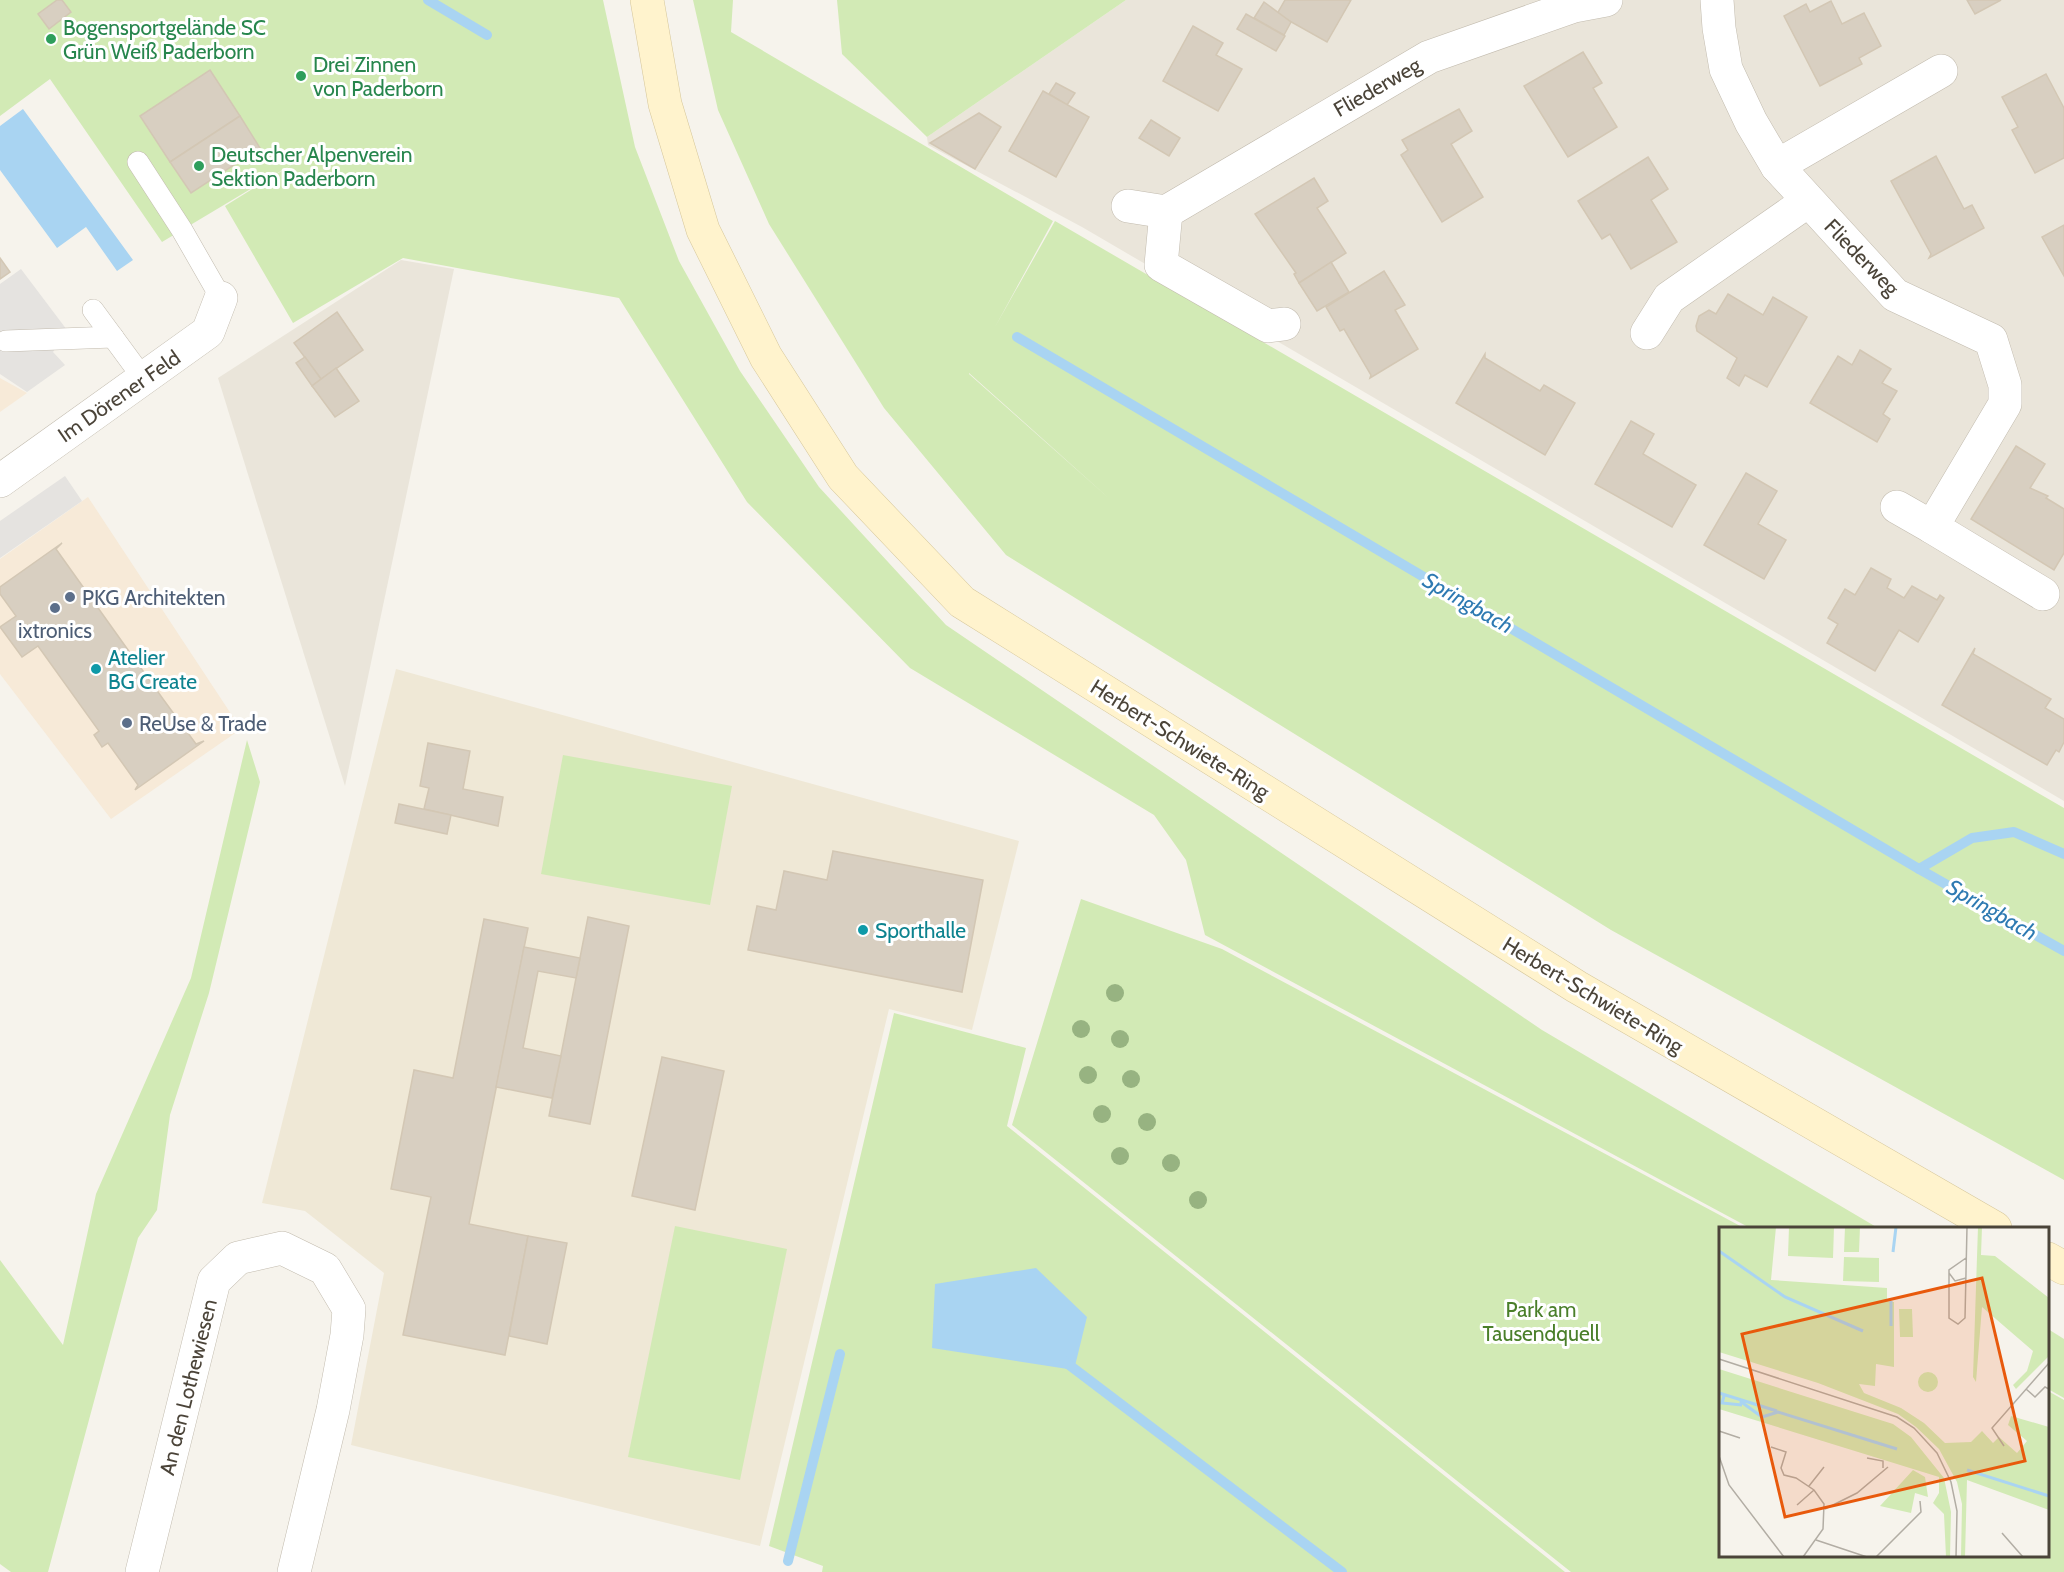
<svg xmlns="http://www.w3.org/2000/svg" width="2064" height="1572" font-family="Cabin,sans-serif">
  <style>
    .residential { fill: #eae5da }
    .commercial { fill: #f7ead8 }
    .education { fill: #efe8d6 }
    .green { fill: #d2eab5; fill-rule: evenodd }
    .parking { fill: #e5e3e0 }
    .water { fill: #a9d4f2 }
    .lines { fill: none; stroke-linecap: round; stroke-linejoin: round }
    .stream { stroke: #a9d4f2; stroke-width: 10 }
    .building { fill: #d8cfc1; stroke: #d3c7b4; stroke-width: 1.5 }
    .lane-casing { stroke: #c2bbae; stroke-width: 22 }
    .street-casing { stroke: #c2bbae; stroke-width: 34 }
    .secondary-casing { stroke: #d6c79b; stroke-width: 34 }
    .lane { stroke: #fff; stroke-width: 21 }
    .street { stroke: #fff; stroke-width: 33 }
    .secondary { stroke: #fff3cd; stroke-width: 33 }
    .tree { fill: #97b381 }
    .leisure-dot { fill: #2e9e5b; stroke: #fff; stroke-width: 2 }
    .service-dot { fill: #5c6f8a; stroke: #fff; stroke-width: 2 }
    .culture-dot { fill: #0f9aa8; stroke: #fff; stroke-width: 2 }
    .labels { text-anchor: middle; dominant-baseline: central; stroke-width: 6; stroke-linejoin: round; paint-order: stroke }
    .leisure-label { font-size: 21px; fill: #27864d; stroke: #fff; text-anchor: start }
    .street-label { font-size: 21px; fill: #4b4439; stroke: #fff }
    .service-label { font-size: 21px; fill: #4e5e75; stroke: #fff; text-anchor: start }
    .culture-label { font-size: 21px; fill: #0d838f; stroke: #fff; text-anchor: start }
    .park-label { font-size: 21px; fill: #4a7f2a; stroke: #fff }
    .water-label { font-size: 22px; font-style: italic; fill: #2e7ab2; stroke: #fff }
    .inset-river { fill: none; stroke: #a9d4f2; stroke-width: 3 }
    .inset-road { fill: none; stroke: #b2ada4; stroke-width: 1.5 }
    .view { fill: #e8590c; fill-opacity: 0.15; stroke: #e8590c; stroke-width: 3 }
    .inset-edge { fill: none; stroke: #4b4439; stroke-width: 3 }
  </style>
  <rect width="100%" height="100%" fill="#f6f3ec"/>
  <g class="residential">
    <path d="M 1126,0 L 2064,0 L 2064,801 L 1082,227 L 928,145 L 927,137 Z"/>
    <path d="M 401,260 L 454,269 L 345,786 L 218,378 Z"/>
  </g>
  <g class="commercial">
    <path d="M 0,378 L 27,393 L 0,412 Z"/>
    <path d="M 88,497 L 241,729 L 111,819 L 0,674 L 0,559 Z"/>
  </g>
  <path class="education" d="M 396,669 L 1019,841 L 972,1030 L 889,1009 L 760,1546 L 351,1445 L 384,1273 L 305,1211 L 262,1203 Z"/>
  <g class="green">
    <path d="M 0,0 L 603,0 L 635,147 L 679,261 L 740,371 L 819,487 L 946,625 L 1542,1030 L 1878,1228 L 1750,1228 L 1205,935 L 1186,860 L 1154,815 L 910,668 L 747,502 L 619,298 L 403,258 L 293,323 L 225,206 L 301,159 L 162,242 L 50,79 L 0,116 Z"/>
    <path d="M 693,0 L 733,0 L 731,32 L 1053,221 L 995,327 L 1055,221 L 2064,808 L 2064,1180 L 1611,930 L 1006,555 L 884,408 L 769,224 L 718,110 ZM 969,373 L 1112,501 L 969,374 Z"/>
    <path d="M 837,0 L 1126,0 L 927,137 L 842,54 Z"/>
    <path d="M 247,740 L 260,782 L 209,993 L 170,1115 L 157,1210 L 138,1238 L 48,1572 L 11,1572 L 0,1564 L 0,1260 L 63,1345 L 96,1194 L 191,978 Z"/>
    <path d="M 563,755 L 732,786 L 710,905 L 541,874 Z"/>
    <path d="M 1081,899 L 1222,949 L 1744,1228 L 1720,1228 L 1720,1556 L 2048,1556 L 2048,1391 L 2064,1400 L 2064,1572 L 1571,1572 L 1012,1125 Z"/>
    <path d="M 894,1013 L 1026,1048 L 1007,1126 L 1565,1572 L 822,1572 L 823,1566 L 769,1546 Z"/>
    <path d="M 675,1226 L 787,1249 L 740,1480 L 628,1457 Z"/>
    <path d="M 2048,1329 L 2064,1339 L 2064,1398 L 2048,1389 Z"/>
  </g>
  <g class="parking">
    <path d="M 21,269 L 67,330 L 53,352 L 65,365 L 27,392 L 0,374 L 0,284 Z"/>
    <path d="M 65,476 L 82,501 L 0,558 L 0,521 Z"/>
  </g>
  <g class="water">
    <path d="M 23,109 L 133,260 L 117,271 L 86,227 L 57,248 L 0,170 L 0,126 Z"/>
    <path d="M 1036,1268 L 1087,1317 L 1074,1370 L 932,1348 L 935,1284 Z"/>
  </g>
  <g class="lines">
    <g class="stream">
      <path d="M 428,0 L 487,35"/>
      <path d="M 1017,337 L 1919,869 L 1972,838 L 2014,832 L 2064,854"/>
      <path d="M 1919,869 L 2064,951"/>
      <path d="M 1064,1361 L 1342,1572"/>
      <path d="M 788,1561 L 840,1354"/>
    </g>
  </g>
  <g class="building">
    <path d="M 57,0 L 62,0 L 71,12 L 49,29 L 38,14 Z"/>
    <path d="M 1285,0 L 1351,0 L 1327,42 L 1277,14 Z"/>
    <path d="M 1967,0 L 2001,0 L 1975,14 Z"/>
    <path d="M 1831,1 L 1842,24 L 1864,13 L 1881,46 L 1859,58 L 1862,64 L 1820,86 L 1784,16 L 1806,4 L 1810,12 Z"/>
    <path d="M 1264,2 L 1291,22 L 1284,35 L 1254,18 Z"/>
    <path d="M 1246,14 L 1285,36 L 1276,51 L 1237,29 Z"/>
    <path d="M 1193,26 L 1223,43 L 1216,55 L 1242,69 L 1218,111 L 1163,81 Z"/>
    <path d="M 1583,52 L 1602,83 L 1593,88 L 1617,127 L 1568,157 L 1524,86 Z"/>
    <path d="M 210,70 L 240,116 L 170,162 L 140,116 Z"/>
    <path d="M 2046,74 L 2064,108 L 2064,158 L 2035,173 L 2012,130 L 2018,127 L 2002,97 Z"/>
    <path d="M 1056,83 L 1075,93 L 1067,105 L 1049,94 Z"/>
    <path d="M 1043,91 L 1089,117 L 1056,177 L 1009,151 Z"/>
    <path d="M 1459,109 L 1472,131 L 1451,144 L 1483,197 L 1442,222 L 1401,155 L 1408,150 L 1402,140 Z"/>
    <path d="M 979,113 L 1001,127 L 975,169 L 930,143 Z"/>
    <path d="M 240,116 L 260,148 L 191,193 L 170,162 Z"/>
    <path d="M 1151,120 L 1180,138 L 1169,156 L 1139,138 Z"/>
    <path d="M 1936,156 L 1964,209 L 1972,205 L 1984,228 L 1929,258 L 1931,254 L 1891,181 Z"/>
    <path d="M 1648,157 L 1668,189 L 1651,200 L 1677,242 L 1631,269 L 1610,234 L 1602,239 L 1578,201 Z"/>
    <path d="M 1314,178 L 1328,201 L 1317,208 L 1346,253 L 1299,283 L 1294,274 L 1296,273 L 1255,214 Z"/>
    <path d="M 2064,225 L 2064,276 L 2042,237 Z"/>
    <path d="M 0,258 L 10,272 L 0,279 Z"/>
    <path d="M 1331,262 L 1349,292 L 1317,311 L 1299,283 Z"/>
    <path d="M 1384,271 L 1405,305 L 1395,310 L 1418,349 L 1370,378 L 1371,375 L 1344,329 L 1340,331 L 1326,307 Z"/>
    <path d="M 1728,294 L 1763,315 L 1773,297 L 1807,317 L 1767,387 L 1745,375 L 1739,386 L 1727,378 L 1737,358 L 1697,331 L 1696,326 L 1699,316 L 1709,310 L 1716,314 Z"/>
    <path d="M 337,312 L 363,350 L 321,379 L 294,343 Z"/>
    <path d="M 1860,350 L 1891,369 L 1882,383 L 1897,391 L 1883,414 L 1890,419 L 1877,442 L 1810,403 L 1838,356 L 1852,365 Z"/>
    <path d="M 1485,354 L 1485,358 L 1540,391 L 1544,385 L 1575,403 L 1545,455 L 1456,403 Z"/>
    <path d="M 305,357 L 321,379 L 312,386 L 296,363 Z"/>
    <path d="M 336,368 L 359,401 L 335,417 L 312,386 Z"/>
    <path d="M 1631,421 L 1654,434 L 1643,454 L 1696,485 L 1672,527 L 1595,484 Z"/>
    <path d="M 2016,446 L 2045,464 L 2030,488 L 2048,496 L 2046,498 L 2064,509 L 2064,553 L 2054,570 L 1971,519 Z"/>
    <path d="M 1746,473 L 1777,491 L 1758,524 L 1786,540 L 1764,579 L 1704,545 Z"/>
    <path d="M 62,543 L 56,549 L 163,699 L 196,744 L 204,741 L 135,790 L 138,785 L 108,743 L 102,747 L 94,735 L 99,731 L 38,646 L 22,657 L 0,627 L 16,616 L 0,594 L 0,587 Z"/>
    <path d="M 1871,568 L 1891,579 L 1887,588 L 1904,598 L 1912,586 L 1937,600 L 1940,595 L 1944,598 L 1918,642 L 1899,630 L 1875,671 L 1827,643 L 1838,624 L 1828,618 L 1845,589 L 1855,595 Z"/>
    <path d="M 1975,648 L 1973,654 L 2051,699 L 2045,708 L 2064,719 L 2064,742 L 2059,752 L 2056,750 L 2047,765 L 1942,705 Z"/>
    <path d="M 428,743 L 470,751 L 463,789 L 503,797 L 498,826 L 424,809 L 429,788 L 420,786 Z"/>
    <path d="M 399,804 L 451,815 L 447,834 L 395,823 Z"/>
    <path d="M 833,851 L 983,880 L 962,992 L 748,950 L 757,906 L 776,910 L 784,871 L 827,880 Z"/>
    <path d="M 588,917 L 629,926 L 590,1124 L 549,1116 Z"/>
    <path d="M 484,919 L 528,928 L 469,1224 L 528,1236 L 505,1355 L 403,1335 L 431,1197 L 391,1189 L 414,1070 L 453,1078 Z"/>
    <path d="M 524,947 L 580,958 L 576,978 L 538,971 L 523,1048 L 561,1056 L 552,1098 L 496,1087 Z"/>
    <path d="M 662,1057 L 724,1071 L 695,1210 L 632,1196 Z"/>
    <path d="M 528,1236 L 567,1243 L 547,1344 L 509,1336 Z"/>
  </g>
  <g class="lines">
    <g class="lane-casing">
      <g id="lane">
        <path d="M 138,162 L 182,230 L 221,298"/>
        <path d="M 93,310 L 143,378"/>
        <path d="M 6,341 L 113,337"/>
      </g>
    </g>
    <g class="street-casing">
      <g id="street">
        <path d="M 1717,0 L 1719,28 L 1726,69 L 1751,122 L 1777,166 L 1895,295 L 1991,340 L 2005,385 L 2005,404 L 1932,527 L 2043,594"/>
        <path d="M 1777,166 L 1941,71"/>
        <path d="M 1128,206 L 1166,212 L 1429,57 L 1574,6 L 1606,0"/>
        <path d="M 1166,212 L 1161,265 L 1268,326 L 1284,324"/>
        <path d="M 1647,333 L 1669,298 L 1808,201"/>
        <path d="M 0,481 L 208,332 L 221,298"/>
        <path d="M 1897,507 L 1932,527"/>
        <path d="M 142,1572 L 214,1281 L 238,1258 L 282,1248 L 325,1269 L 349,1309 L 347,1335 L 333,1410 L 294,1572"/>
      </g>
    </g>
    <g class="secondary-casing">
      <g id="secondary">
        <path d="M 647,0 L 665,104 L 703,230 L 766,357 L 843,477 L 962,602 L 1577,987 L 1995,1228"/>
        <path d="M 2048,1259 L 2064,1268"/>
      </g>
    </g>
    <use href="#lane" class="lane"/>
    <use href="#street" class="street"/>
    <use href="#secondary" class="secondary"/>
  </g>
  <g class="tree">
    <circle cx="1115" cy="993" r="9"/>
    <circle cx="1081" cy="1029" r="9"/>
    <circle cx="1120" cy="1039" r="9"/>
    <circle cx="1088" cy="1075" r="9"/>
    <circle cx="1131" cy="1079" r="9"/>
    <circle cx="1102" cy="1114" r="9"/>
    <circle cx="1147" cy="1122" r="9"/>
    <circle cx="1120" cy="1156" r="9"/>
    <circle cx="1171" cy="1163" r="9"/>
    <circle cx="1198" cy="1200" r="9"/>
  </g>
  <g class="leisure-dot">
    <circle cx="51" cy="39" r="6"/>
    <circle cx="301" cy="76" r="6"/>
    <circle cx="199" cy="166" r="6"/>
  </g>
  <g class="service-dot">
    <circle cx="70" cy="597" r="6"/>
    <circle cx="55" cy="608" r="6"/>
    <circle cx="127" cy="723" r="6"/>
  </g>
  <g class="culture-dot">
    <circle cx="96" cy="669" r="6"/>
    <circle cx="863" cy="930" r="6"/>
  </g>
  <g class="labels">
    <g class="leisure-label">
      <text x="63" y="27">Bogensportgelände SC<tspan x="63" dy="24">Grün Weiß Paderborn</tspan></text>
      <text x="313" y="64">Drei Zinnen<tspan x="313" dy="24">von Paderborn</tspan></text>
      <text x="211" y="154">Deutscher Alpenverein<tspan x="211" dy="24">Sektion Paderborn</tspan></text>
    </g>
    <g class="street-label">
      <text transform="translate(1377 87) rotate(-30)">Fliederweg</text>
      <text transform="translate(1862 257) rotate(46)">Fliederweg</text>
      <text transform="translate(119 396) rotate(-35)">Im Dörener Feld</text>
      <text transform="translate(1180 739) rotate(32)">Herbert-Schwiete-Ring</text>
      <text transform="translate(1593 995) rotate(31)">Herbert-Schwiete-Ring</text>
      <text transform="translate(188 1387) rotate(-76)">An den Lothewiesen</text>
    </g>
    <g class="service-label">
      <text x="82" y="597">PKG Architekten</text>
      <text x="55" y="630" text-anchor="middle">ixtronics</text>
      <text x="139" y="723">ReUse &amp; Trade</text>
    </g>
    <g class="culture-label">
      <text x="108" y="657">Atelier<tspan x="108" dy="24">BG Create</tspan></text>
      <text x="875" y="930">Sporthalle</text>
    </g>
    <g class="park-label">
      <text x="1541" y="1309">Park am<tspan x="1541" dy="24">Tausendquell</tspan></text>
    </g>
    <g class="water-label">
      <text transform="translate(1468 603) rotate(30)">Springbach</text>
      <text transform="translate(1992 910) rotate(30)">Springbach</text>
    </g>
  </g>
  <g transform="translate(1719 1227)">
    <rect width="330" height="330" fill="#f6f3ec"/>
    <path d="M 0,0 L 57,0 L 52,53 L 168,61 L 168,74 L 175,75 L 175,140 L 157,137 L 156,159 L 140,157 L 145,166 L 182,181 L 205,196 L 226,216 L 252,215 L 263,204 L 274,216 L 280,210 L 298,226 L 308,214 L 289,198 L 292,189 L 330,200 L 330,283 L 248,253 L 246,330 L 242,330 L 243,277 L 238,255 L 220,222 L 197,200 L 179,187 L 99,156 L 0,125 ZM 70,0 L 115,0 L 114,31 L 69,29 ZM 126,0 L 141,0 L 140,25 L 125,25 ZM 259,0 L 263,0 L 262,28 L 276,29 L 330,71 L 330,129 L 297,162 L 294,158 L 308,144 L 314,124 L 263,80 L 257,155 L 254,150 ZM 125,30 L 160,31 L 160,55 L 124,54 ZM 180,82 L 193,82 L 194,110 L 181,110 ZM 0,142 L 174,197 L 192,210 L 225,251 L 232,285 L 231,330 L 227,330 L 225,287 L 214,276 L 220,266 L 220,250 L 0,182 ZM199 155a10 10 0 1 1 20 0a10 10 0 1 1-20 0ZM 194,243 L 206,250 L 209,270 L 196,266 L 192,286 L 161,279 Z" fill="#d2eab5"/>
    <path class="inset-river" d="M 0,24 L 66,70 L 144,104M 174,25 L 177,0M 172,99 L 172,74M 0,166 L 58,184M 5,169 L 3,176 L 23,178M 21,174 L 43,190 L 59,185 L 178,222M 248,243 L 330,269"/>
    <path class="inset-road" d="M 247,31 L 230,43 L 230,91 L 239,97 L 246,91 L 248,0M 230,46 L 236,54 L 247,51M 0,132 L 178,190 L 195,201 L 218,226 L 232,255 L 238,284 L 237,330M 307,162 L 316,170 L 326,160 L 330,162M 0,204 L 21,211M 285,219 L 273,201 L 330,136M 52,220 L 67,225 L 62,241 L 65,248 L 77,251 L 95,263 L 105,277 L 104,302 L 84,330M 0,229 L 10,258 L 65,330M 148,231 L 164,234 L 164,241M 90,259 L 105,240M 78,278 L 95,263M 106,282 L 138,266 L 169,240M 283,306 L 304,330M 97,313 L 148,330M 157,330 L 202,285 L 201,274"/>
    <path class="view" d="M 263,51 L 306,234 L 66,290 L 23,107 Z"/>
    <rect width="330" height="330" class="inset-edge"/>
  </g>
</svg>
